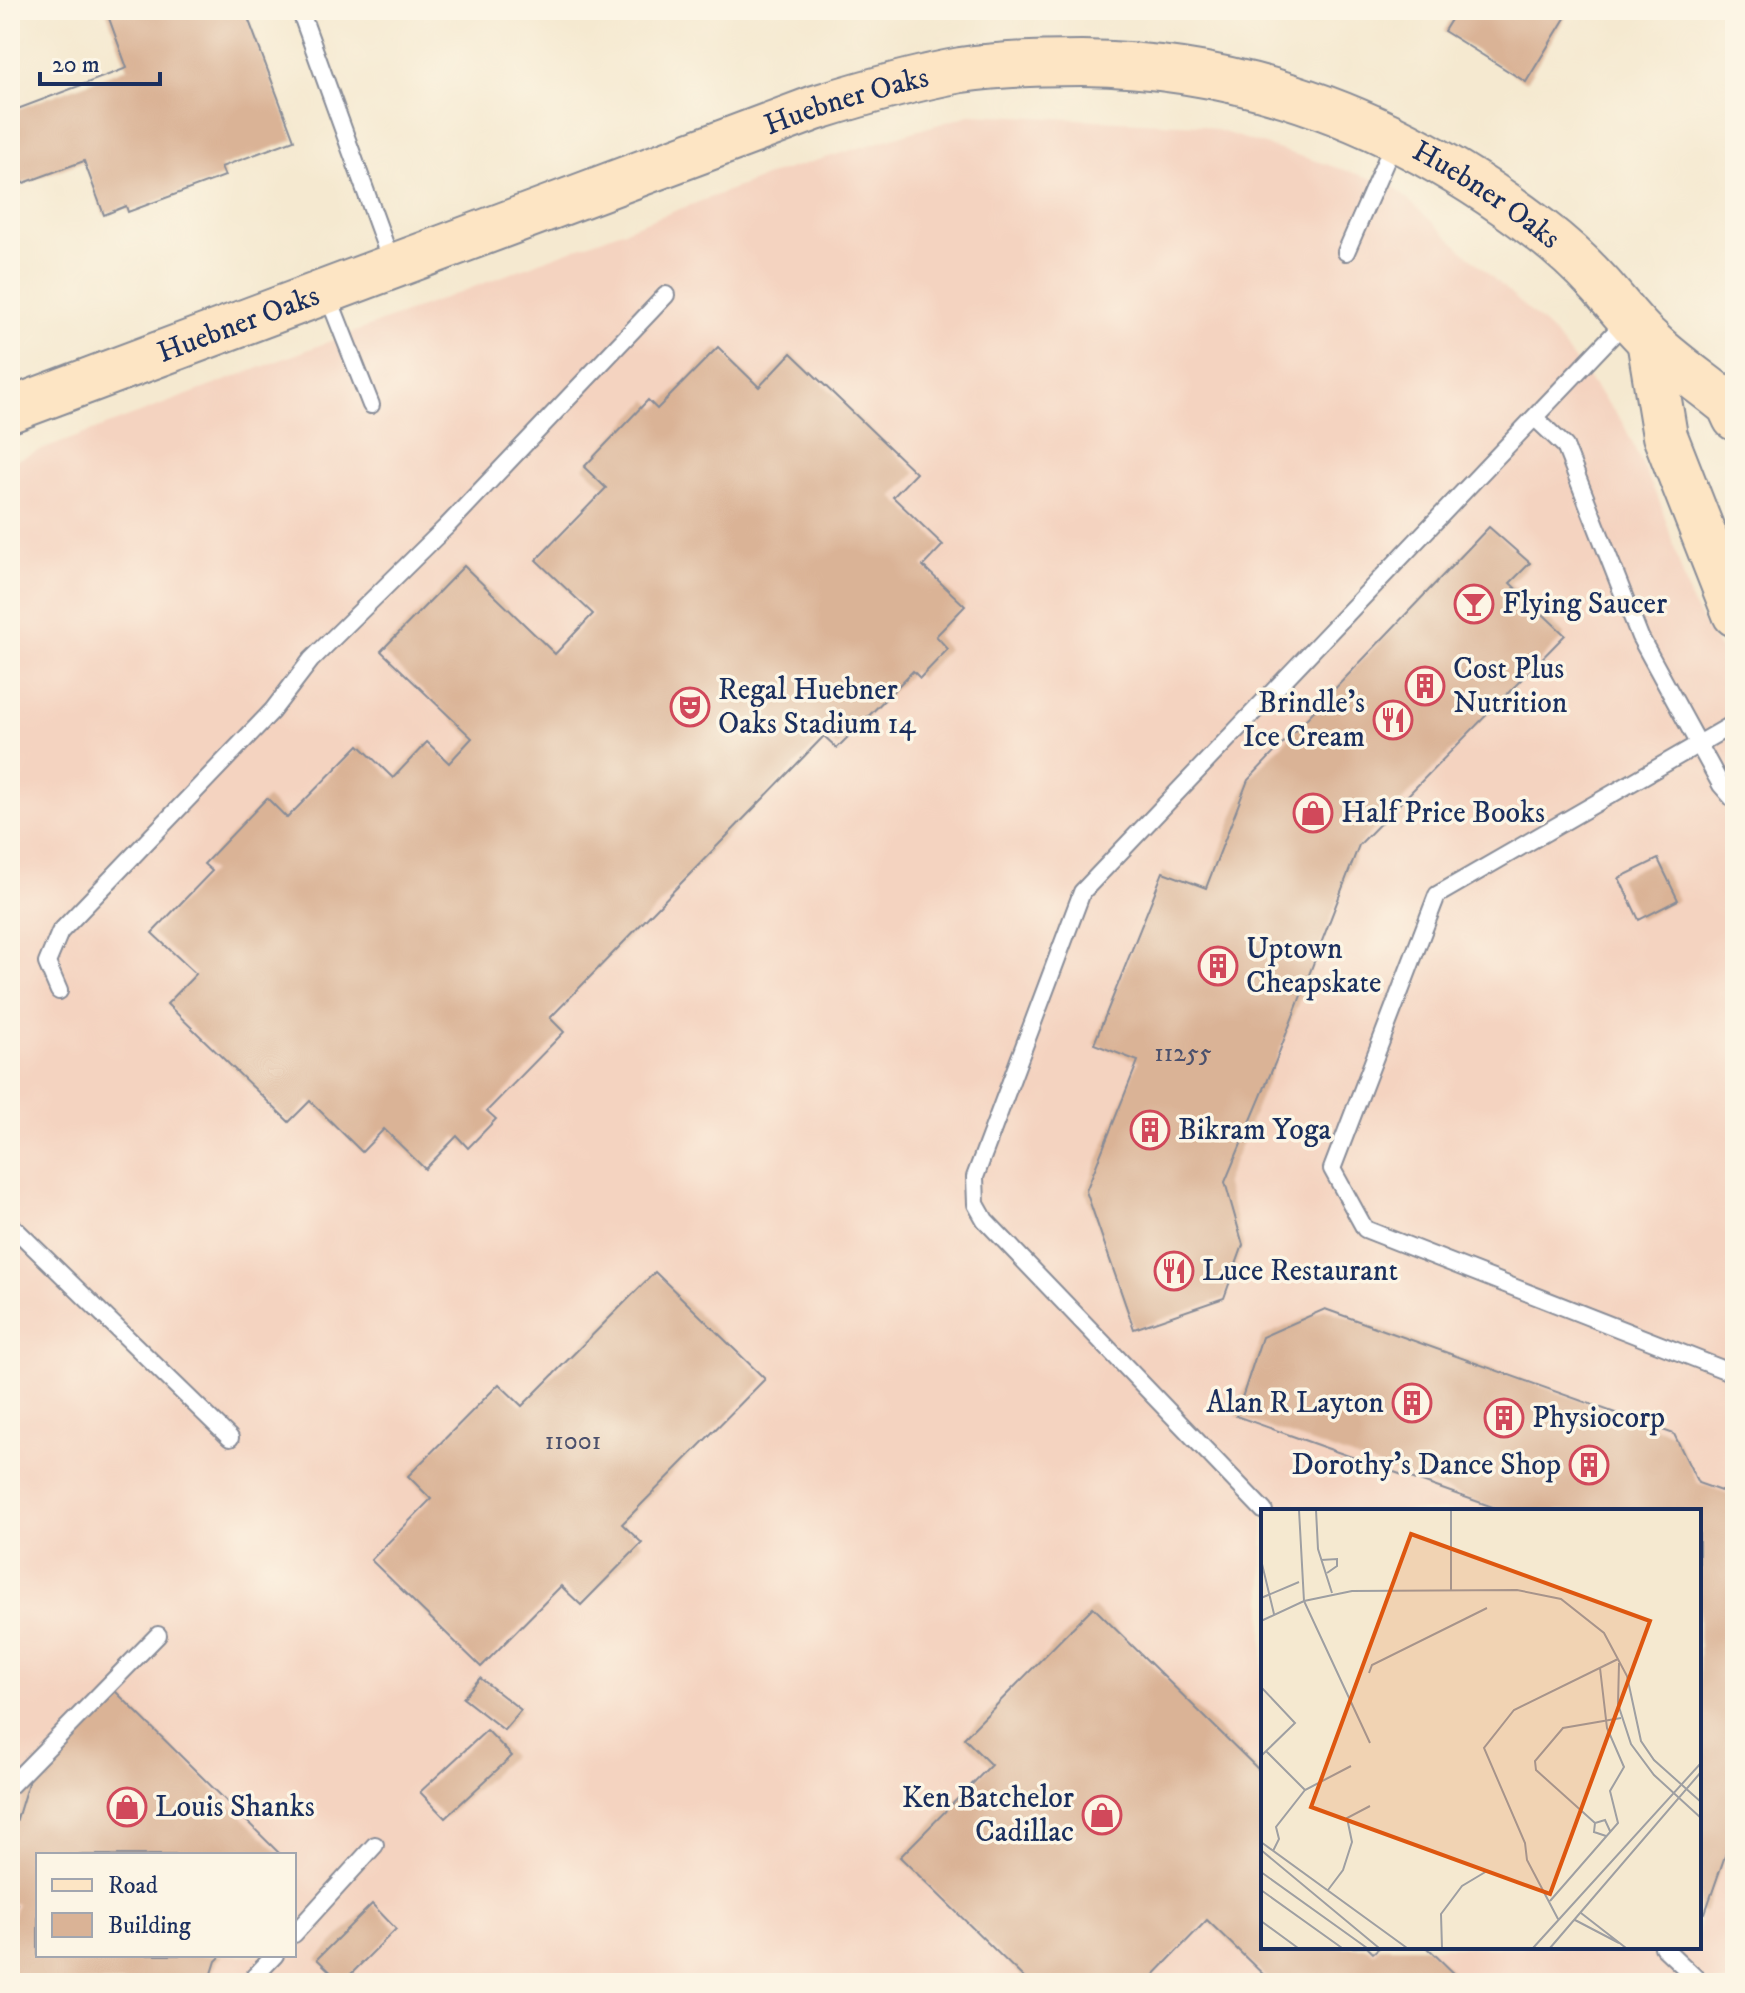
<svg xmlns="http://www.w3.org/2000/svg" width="1745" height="1993" viewBox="0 0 1745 1993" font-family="'IM FELL DW Pica',serif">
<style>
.built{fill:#f4d3c0;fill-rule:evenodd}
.building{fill:#dab396}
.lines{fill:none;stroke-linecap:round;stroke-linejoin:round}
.lane-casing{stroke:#888c97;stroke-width:20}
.secondary-casing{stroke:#888c97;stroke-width:48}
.lane{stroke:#fff;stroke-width:16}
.secondary{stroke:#fde5c4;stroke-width:44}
.labels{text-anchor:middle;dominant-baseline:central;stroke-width:7;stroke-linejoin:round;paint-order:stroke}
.number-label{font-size:26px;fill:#4b506c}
.street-label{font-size:30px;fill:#1b2f5e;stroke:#fcf5e5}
.poi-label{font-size:30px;fill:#1b2f5e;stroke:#fcf5e5;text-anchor:start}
.inset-road{fill:none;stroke:#9e9fa2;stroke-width:2}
.view{fill:#de5710;fill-opacity:0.15;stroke:#de5710;stroke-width:4}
.inset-edge{fill:none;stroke:#1b2f5e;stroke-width:4}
</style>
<rect width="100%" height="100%" fill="#fcf5e5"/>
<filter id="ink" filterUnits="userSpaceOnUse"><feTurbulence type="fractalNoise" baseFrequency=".0125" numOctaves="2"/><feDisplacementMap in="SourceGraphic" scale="16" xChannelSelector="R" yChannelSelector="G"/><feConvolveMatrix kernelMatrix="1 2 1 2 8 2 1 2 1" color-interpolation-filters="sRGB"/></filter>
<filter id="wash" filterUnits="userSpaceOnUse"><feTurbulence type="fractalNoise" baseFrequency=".006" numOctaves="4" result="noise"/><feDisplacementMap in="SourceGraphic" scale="32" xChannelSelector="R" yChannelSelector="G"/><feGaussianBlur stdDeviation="1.8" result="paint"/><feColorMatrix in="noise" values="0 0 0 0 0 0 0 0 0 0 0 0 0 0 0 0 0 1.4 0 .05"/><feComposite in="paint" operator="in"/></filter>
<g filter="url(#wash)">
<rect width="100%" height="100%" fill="#f5e9d0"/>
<path class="built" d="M973 114 1201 125 1392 185 1553 333 1623 423 1661 505 1692 604 1735 674V1983H10V462L778 172ZM1263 1511H1699V1947H1263ZM38 1855H294V1955H38Z"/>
<g id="blocks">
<g class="building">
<path d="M106 10H245L294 140 221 167 225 176 128 212 126 206 104 215 84 161 10 188V96L15 110 127 68Z"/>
<path d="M1457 10H1570L1526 82 1444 31Z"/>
<path d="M718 347 759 387 791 353 916 473 893 497 943 545 923 566 965 606 936 636 948 649 920 678 913 671 837 748 824 736 550 1018 564 1032 487 1111 496 1119 468 1148 457 1136 425 1169 384 1129 362 1152 310 1101 289 1122 167 1004 196 974 152 933 212 871 204 864 267 798 287 818 359 745 393 778 427 742 449 763 472 738 381 651 464 566 555 654 593 614 536 560 606 488 584 467 648 400 657 409Z"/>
<path d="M1489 527 1530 563 1510 583 1565 635 1359 845 1275 1063 1225 1182 1243 1245 1224 1298 1134 1329 1086 1191 1138 1061 1094 1044 1163 872 1206 888 1248 780Z"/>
<path d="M1658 859 1678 900 1639 920 1619 878Z"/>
<path d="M655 1272 765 1379 622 1524 642 1543 581 1605 561 1586 481 1667 371 1560 431 1499 408 1476 499 1384 522 1406Z"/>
<path d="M1325 1309 1674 1434 1698 1483 1735 1496V1827L1705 1913 1699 1911V1511H1504L1236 1416 1262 1337Z"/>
<path d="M1093 1607 1263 1774V1947H1367L1373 1953 1380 1947H1427L1464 1983H1272L1207 1920 1146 1983H1029L900 1857 991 1765 964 1738Z"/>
<path d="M480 1678 521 1710 504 1730 463 1698Z"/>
<path d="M113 1689 281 1855H38V1955H222L216 1961 209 1983H10V1926L17 1904 10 1902V1842L31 1773Z"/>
<path d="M487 1730 512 1756 445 1818 420 1792Z"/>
<path d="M372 1904 396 1929 342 1983 317 1959Z"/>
</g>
</g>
</g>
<g filter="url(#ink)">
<use href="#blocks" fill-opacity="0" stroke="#888c97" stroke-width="2"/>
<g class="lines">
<defs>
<g id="lane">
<path d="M300 10 392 264"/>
<path d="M1346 252 1395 140"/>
<path d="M326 291 371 405"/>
<path d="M1535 418 1565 446 1640 637 1721 785 1735 801"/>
<path d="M1735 723 1437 895 1332 1169 1365 1229 1735 1374"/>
<path d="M59 991 47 963 60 932 272 711 311 660 446 527 666 295"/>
<path d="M10 1224 230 1438"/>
<path d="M1264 1511 985 1220 976 1204 975 1177 1082 892 1627 320"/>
<path d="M10 1786 158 1635"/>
<path d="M294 1934 375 1845"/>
<path d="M1663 1947 1701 1983"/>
<path d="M257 1983 254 1977 275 1955"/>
</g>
<g id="secondary">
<path d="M1649 340 1665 436 1735 614"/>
<path id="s1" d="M10 410 815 108C863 93 911 79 961 70 1001 64 1042 63 1082 63 1252 65 1404 125 1539 229 1560 245 1583 266 1601 286 1617 304 1632 324 1649 340 1673 364 1703 383 1729 405L1735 418"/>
</g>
</defs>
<use href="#lane" class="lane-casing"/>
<use href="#secondary" class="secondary-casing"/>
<use href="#lane" class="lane"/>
<use href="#secondary" class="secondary"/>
</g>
</g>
<defs>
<symbol id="bar-ring" viewBox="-11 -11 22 22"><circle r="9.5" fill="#fcf5e5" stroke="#d1495b" stroke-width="1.5"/><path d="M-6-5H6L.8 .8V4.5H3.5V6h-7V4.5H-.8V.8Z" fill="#d1495b"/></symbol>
<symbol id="building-ring" viewBox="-11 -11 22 22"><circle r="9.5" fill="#fcf5e5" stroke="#d1495b" stroke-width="1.5"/><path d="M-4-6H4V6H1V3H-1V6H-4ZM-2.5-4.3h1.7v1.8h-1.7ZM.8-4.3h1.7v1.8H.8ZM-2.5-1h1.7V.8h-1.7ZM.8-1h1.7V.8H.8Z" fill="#d1495b"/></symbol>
<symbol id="theatre-ring" viewBox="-11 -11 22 22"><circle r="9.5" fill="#fcf5e5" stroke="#d1495b" stroke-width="1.5"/><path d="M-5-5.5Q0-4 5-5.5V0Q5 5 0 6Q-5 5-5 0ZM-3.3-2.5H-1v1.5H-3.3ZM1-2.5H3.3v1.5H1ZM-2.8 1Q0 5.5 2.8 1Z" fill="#d1495b"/></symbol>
<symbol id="restaurant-ring" viewBox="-11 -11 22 22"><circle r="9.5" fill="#fcf5e5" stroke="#d1495b" stroke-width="1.5"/><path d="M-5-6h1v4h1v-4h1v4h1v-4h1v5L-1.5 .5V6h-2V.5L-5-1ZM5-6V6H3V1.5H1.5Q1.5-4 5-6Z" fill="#d1495b"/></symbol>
<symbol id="shop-ring" viewBox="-11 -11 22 22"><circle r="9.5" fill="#fcf5e5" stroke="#d1495b" stroke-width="1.5"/><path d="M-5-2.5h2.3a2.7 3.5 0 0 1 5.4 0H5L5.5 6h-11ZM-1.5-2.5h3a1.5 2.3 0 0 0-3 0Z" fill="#d1495b"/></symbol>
</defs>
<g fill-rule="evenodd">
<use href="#bar-ring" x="1452" y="582" width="44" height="44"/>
<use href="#building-ring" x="1403" y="664" width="44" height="44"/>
<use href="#theatre-ring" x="668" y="685" width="44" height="44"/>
<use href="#restaurant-ring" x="1371" y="698" width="44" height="44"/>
<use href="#shop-ring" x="1291" y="791" width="44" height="44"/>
<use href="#building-ring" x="1196" y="944" width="44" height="44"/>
<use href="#building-ring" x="1128" y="1108" width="44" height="44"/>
<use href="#restaurant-ring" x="1152" y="1249" width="44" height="44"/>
<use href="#building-ring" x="1390" y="1381" width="44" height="44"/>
<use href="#building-ring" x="1482" y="1396" width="44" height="44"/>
<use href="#building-ring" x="1567" y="1443" width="44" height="44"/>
<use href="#shop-ring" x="105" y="1785" width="44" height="44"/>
<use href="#shop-ring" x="1080" y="1793" width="44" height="44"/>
</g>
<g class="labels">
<g class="number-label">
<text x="1183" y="1053">11255</text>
<text x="573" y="1441">11001</text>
</g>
<g class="street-label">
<text stroke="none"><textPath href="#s1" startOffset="892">Huebner Oaks</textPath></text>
<text stroke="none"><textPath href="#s1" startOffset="1564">Huebner Oaks</textPath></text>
<text stroke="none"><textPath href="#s1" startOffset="244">Huebner Oaks</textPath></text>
</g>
<g class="poi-label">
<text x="1502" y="604">Flying Saucer</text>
<text x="1453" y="669">Cost Plus<tspan x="1453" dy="34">Nutrition</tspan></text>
<text x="718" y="690">Regal Huebner<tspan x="718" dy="34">Oaks Stadium 14</tspan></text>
<text x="1365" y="703" text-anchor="end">Brindle's<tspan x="1365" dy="34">Ice Cream</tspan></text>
<text x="1341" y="813">Half Price Books</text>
<text x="1246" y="949">Uptown<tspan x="1246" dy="34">Cheapskate</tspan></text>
<text x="1178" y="1130">Bikram Yoga</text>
<text x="1202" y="1271">Luce Restaurant</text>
<text x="1384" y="1403" text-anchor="end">Alan R Layton</text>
<text x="1532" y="1418">Physiocorp</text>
<text x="1561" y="1465" text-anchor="end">Dorothy's Dance Shop</text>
<text x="1074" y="1798" text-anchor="end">Ken Batchelor<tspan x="1074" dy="34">Cadillac</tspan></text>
<text x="155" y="1807">Louis Shanks</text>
</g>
</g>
<g transform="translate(1261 1509)">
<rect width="440" height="440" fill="#f5e9d0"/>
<path class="inset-road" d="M1 1V55L13 105M38 1 43 92 109 234M55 1 57 40 71 84M60 51 76 50V57L66 64M190 81V1M0 89 38 73M0 112 43 92 91 82 256 81 300 90 343 124 366 167 380 232 393 251 440 293M358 154 357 195 370 235 393 266 440 309M108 164 111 156 226 99M0 178 34 214 0 247M5 242 44 281M334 314 275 261 274 252 302 219 360 209M345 327 333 323 334 314 344 311 349 322M0 333 146 439M0 341 118 439M12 342 18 330 15 318 44 281 90 257M0 363 106 439M0 381 81 439M67 381 82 361 91 333 86 309 109 297M289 392 357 314 349 282 363 258 346 219 339 159M320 404 365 439M297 410 266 351 264 334 223 239 253 201 357 150M314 411 358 434M0 412 37 439M181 439 180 405 201 377 226 362M272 439 440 254M289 439 440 263"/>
<path class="view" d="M150 25 389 112 289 385 50 298Z"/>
<rect width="440" height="440" class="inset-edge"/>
</g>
<rect width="1745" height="1993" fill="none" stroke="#fcf5e5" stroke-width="40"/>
<rect x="36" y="1853" width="260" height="104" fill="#fcf5e5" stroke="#a2a6af" stroke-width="2"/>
<rect x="52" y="1879" width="40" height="12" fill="#fde5c4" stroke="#a2a6af" stroke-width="2"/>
<text x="108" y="1893" font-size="24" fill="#1b2f5e">Road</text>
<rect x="52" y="1913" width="40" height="24" fill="#dab396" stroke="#a2a6af" stroke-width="2"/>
<text x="108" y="1933" font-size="24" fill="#1b2f5e">Building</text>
<path d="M40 72v12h120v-12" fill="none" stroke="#1b2f5e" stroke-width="4"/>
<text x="52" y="72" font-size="24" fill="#1b2f5e" stroke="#fcf5e5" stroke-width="6" paint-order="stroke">20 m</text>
</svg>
